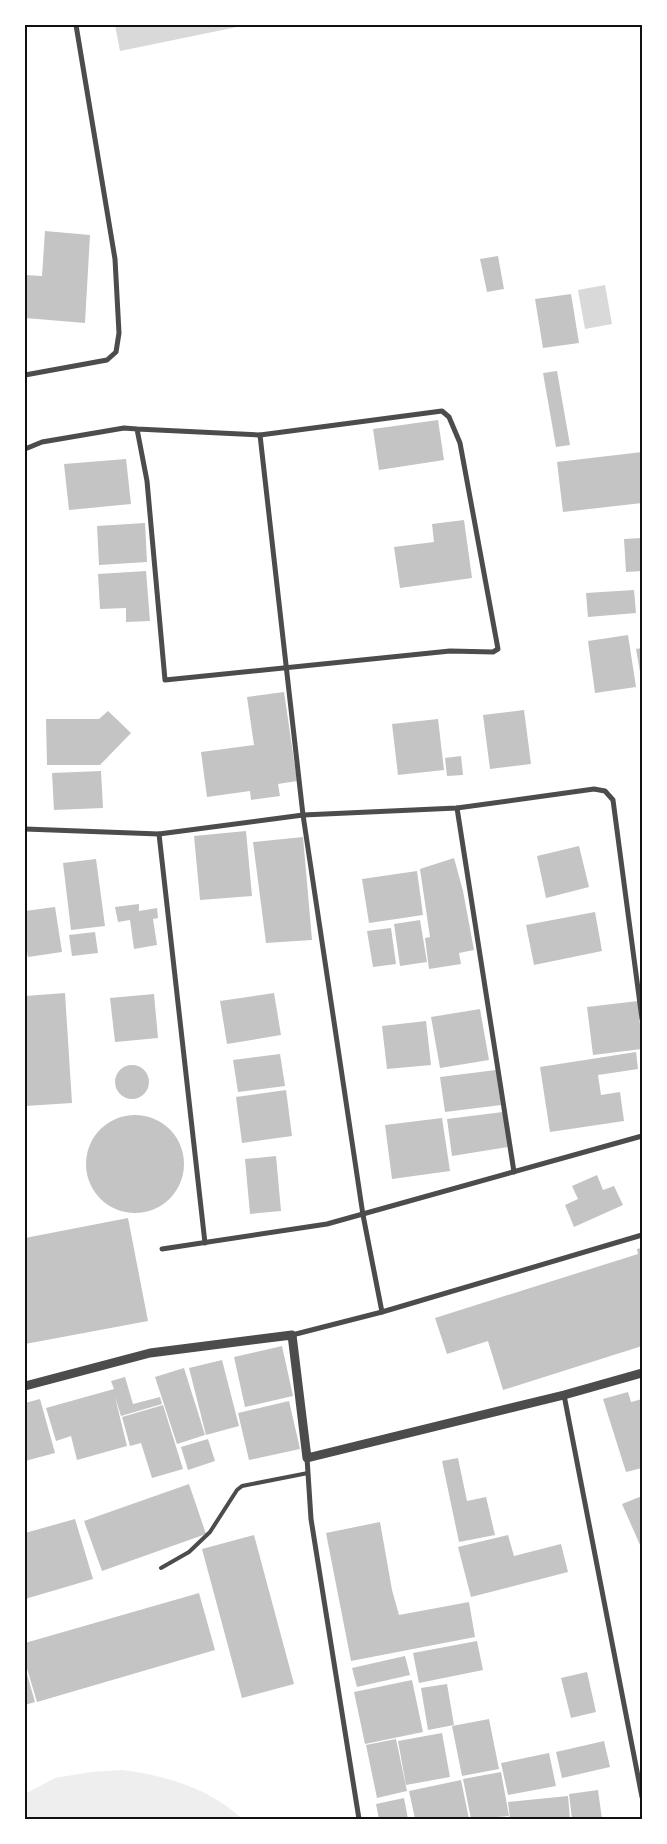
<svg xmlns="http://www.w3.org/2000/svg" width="667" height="1844" viewBox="0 0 667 1844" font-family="'Archivo Narrow',sans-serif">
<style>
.green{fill:#eee}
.water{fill:#d9d9d9}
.building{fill:#c4c4c4}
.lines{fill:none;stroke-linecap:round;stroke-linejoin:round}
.service{stroke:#4c4c4c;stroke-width:4}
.minor{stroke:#4c4c4c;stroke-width:5}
.tertiary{stroke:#4c4c4c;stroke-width:9}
.neatline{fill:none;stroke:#111;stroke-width:2}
</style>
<rect width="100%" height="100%" fill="#fff"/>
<path class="green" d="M123 1770C166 1776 210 1788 242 1819H25V1794L55 1778 91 1772Z"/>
<g class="water">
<path d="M115 25H241L242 26 120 51Z"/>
<path d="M605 285 612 324 585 329 578 290Z"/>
</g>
<g class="building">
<path d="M45 231 90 235 85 323 25 318V275L42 276Z"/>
<path d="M498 256 504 289 487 292 480 259Z"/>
<path d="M571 294 579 343 543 348 535 299Z"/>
<path d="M557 371 570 445 556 447 543 373Z"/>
<path d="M438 420 444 460 379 470 373 429Z"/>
<path d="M642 452V503L563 512 557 462Z"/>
<path d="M126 459 131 504 69 510 64 464Z"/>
<path d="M464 520 472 578 400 588 394 547 434 542 432 524Z"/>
<path d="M145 523 147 562 99 565 97 526Z"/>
<path d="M642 538V571L626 572 624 539Z"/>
<path d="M146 571 150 621 126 622V608L100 609 98 574Z"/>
<path d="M634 590 636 613 588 617 586 593Z"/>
<path d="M628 635 636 687 595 693 588 641Z"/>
<path d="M642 648V678H641L636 649Z"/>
<path d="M284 692 297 781 278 784 280 796 251 800 250 791 207 797 201 752 254 745 247 697Z"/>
<path d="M524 710 531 764 490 769 483 715Z"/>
<path d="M108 711 131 733 100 765H47L46 719H99Z"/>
<path d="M438 719 444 770 398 775 392 724Z"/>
<path d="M461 756 463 775 447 776 445 758Z"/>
<path d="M101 771 103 808 54 810 52 773Z"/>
<path d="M246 831 252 896 200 900 194 836Z"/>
<path d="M303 837 312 940 266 943 253 842Z"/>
<path d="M579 846 589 887 546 898 537 856Z"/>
<path d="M454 858 463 891 474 950 459 953 461 964 429 969 425 938 430 937 420 869Z"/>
<path d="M96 859 105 926 71 930 63 863Z"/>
<path d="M417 871 423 915 369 923 362 879Z"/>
<path d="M139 904V911L157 908 158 918 153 919 157 945 134 949 130 920 118 922 115 907Z"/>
<path d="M55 907 62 952 28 957 25 938V911Z"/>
<path d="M595 912 602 951 534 965 526 925Z"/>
<path d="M420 920 427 962 400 966 394 924Z"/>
<path d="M391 928 396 964 373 967 367 931Z"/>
<path d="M95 932 98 953 72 956 69 935Z"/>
<path d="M65 993 72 1103 25 1106V996Z"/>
<path d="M274 993 281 1035 227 1044 220 1001Z"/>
<path d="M154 994 158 1038 115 1042 110 998Z"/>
<path d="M638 1001 642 1049 593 1055 587 1007Z"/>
<path d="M480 1009 489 1060 440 1068 431 1017Z"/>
<path d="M426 1021 431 1065 387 1069 382 1026Z"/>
<path d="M636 1052 638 1069 598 1075 601 1095 620 1092 624 1121 550 1132 540 1067Z"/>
<path d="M280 1054 285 1086 238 1092 233 1060Z"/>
<circle cx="132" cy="1082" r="17"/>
<path d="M496 1070 501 1105 445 1112 440 1077Z"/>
<path d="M286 1090 292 1136 242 1143 236 1097Z"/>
<path d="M503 1112 508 1147 452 1156 447 1119Z"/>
<circle cx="135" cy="1164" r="49"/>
<path d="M442 1118 450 1171 392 1179 385 1125Z"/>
<path d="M276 1156 281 1211 250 1214 245 1159Z"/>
<path d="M597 1175 603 1190 614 1186 623 1205 574 1227 565 1205 578 1199 572 1186Z"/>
<path d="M128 1218 148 1321 25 1344V1238Z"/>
<path d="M642 1248V1346L503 1390 488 1341 447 1354 435 1318 638 1254 637 1249Z"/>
<path d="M282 1346 293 1396 245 1407 234 1357Z"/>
<path d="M222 1360 239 1426 206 1435 189 1368Z"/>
<path d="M184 1368 205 1435 177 1444 155 1377Z"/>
<path d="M125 1377 133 1404 160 1397 162 1404 121 1416 115 1397 127 1446 77 1460 71 1436 56 1441 46 1408 114 1389 111 1381Z"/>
<path d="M628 1392 631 1402 642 1399V1468L626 1472 603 1399Z"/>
<path d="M40 1399 55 1453 25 1461V1403Z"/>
<path d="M289 1401 300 1449 249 1460 238 1413Z"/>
<path d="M163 1405 183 1469 152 1478 141 1443 130 1446 122 1417Z"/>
<path d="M208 1439 215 1461 188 1470 181 1447Z"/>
<path d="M458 1458 467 1501 486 1497 495 1535 459 1542 442 1461Z"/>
<path d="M189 1484 206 1534 102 1571 84 1521Z"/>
<path d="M642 1496V1544L640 1545 622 1504Z"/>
<path d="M75 1519 93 1579 25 1599V1533Z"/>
<path d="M380 1522 392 1590 399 1615 469 1602 475 1637 351 1661 326 1533Z"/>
<path d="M254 1535 294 1684 242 1698 202 1549Z"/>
<path d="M508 1535 514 1556 561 1544 568 1572 471 1597 458 1547Z"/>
<path d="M199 1593 215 1650 37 1702 25 1662V1643Z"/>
<path d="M477 1641 483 1670 419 1683 413 1653Z"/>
<path d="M405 1656 410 1675 357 1687 352 1668Z"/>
<path d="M25 1667 35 1702 25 1705Z"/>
<path d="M587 1672 596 1712 571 1718 561 1678Z"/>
<path d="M412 1680 423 1732 365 1744 354 1692Z"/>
<path d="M447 1684 454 1725 428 1730 421 1688Z"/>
<path d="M489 1719 499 1769 462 1776 452 1726Z"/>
<path d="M442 1733 450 1777 406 1785 398 1741Z"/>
<path d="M396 1739 407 1791 377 1798 366 1745Z"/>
<path d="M604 1741 610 1767 562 1778 556 1752Z"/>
<path d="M549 1753 556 1786 508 1795 501 1763Z"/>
<path d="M501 1772 509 1816 471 1819 463 1779Z"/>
<path d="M461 1780 469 1819H415L409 1791Z"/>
<path d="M598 1790 602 1819H572L569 1794Z"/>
<path d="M568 1796 570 1819H510L508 1802Z"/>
<path d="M404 1798 408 1819H379L376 1804Z"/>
</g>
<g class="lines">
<path class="service" d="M161 1568 189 1552 210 1532 237 1490 242 1486 308 1473"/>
<g class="minor">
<path d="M25 375 107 360 116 352 119 333 115 259 76 25"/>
<path d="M260 435 303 815 363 1215 382 1312"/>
<path d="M25 449 42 442 124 428 137 429 147 481 165 680 450 651 493 652 498 649 460 443 449 417 442 411 260 435 137 429"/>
<path d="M457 808 514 1172"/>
<path d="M25 829 159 834 303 815 457 808 594 789 605 791 613 800 642 1019"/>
<path d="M159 834 205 1243"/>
<path d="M162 1249 327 1224 642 1136"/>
<path d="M292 1335 382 1312 642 1235"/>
<path d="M564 1395 642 1797"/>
<path d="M307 1458 311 1519 359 1819"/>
</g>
<path class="tertiary" d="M25 1386 150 1353 292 1335 307 1458 564 1395 642 1373"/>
</g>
<rect width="667" height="1844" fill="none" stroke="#ffffff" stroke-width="52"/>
<rect x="26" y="26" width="615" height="1792" class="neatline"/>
</svg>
